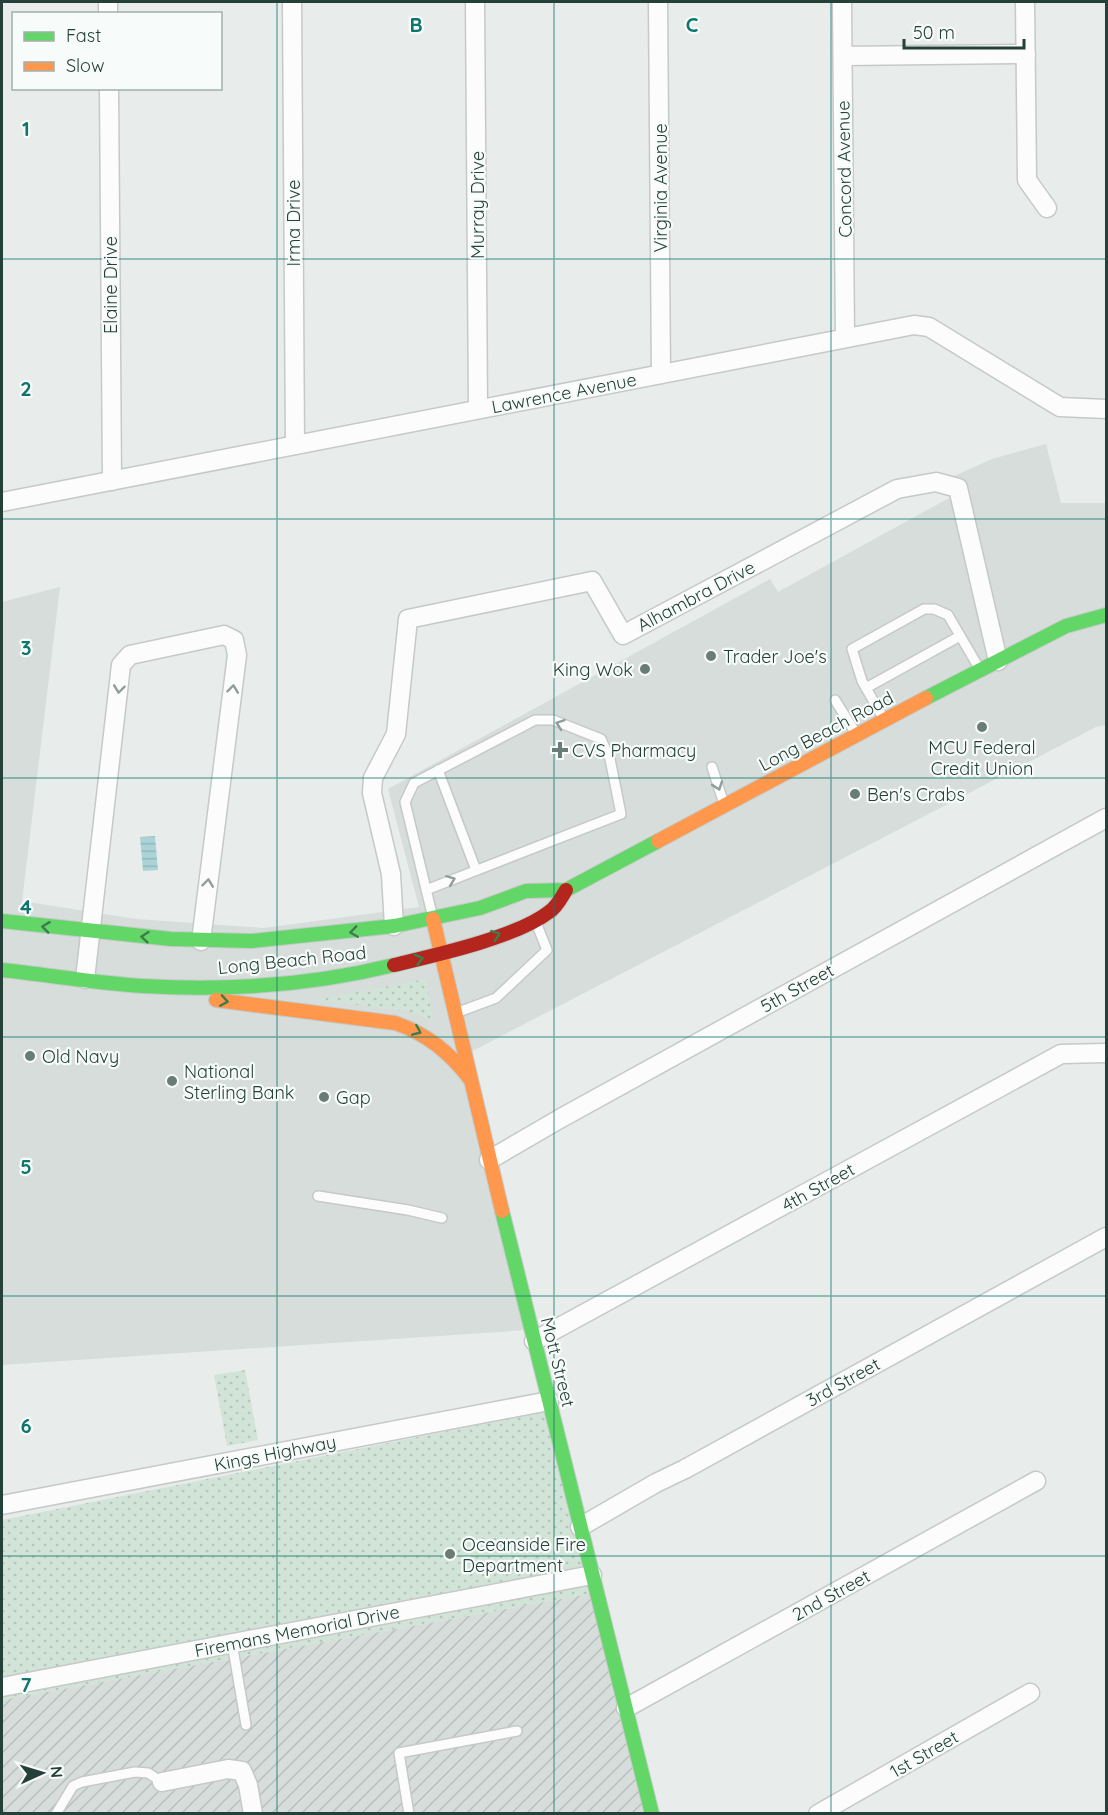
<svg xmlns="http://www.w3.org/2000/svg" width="1108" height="1815" viewBox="0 0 1108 1815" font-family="Quicksand,sans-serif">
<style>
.built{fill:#d6ddda}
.industrial{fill:url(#industrial-furrows)}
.green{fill:url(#green-dots)}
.water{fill:url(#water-rules)}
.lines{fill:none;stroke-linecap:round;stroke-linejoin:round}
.lane-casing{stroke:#c5c9c7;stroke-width:12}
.street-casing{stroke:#c5c9c7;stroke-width:21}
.fast-casing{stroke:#c4cac7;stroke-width:16}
.slow-casing{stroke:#c4cac7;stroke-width:16}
.jam-casing{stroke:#c4cac7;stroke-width:16}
.lane{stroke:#fcfcfc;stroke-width:9}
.street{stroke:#fcfcfc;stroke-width:18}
.fast{stroke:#63d668;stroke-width:14}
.slow{stroke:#ff974d;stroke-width:14}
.jam{stroke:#b3261e;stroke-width:14}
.oneway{stroke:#909e9a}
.oneway2{stroke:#3e7c4b}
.grid{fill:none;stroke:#0f766e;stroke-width:1.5;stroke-opacity:0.55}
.poi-dot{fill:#697c76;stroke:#f7fbf9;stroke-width:2}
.labels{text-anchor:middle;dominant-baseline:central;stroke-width:4.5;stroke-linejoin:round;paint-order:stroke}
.street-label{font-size:18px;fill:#254038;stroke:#f7fbf9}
.poi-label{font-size:18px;fill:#254038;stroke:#f7fbf9;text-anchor:start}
.grid-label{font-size:20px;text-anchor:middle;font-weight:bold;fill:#0f766e;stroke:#f7fbf9;stroke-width:4.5;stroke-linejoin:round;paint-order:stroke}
</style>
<defs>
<pattern id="industrial-furrows" width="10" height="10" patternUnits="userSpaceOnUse" patternTransform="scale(1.5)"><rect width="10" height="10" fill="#d6ddda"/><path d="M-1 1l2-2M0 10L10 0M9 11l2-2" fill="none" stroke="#b8bfbc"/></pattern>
<pattern id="green-dots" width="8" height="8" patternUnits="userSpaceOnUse" patternTransform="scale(1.5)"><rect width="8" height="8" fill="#d2e4d7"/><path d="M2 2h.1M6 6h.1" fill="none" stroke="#b4c5b9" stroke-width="1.8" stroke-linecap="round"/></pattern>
<pattern id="water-rules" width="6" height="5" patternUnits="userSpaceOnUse" patternTransform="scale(1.5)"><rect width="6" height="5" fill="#abd4d8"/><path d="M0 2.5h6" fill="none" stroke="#93b7ba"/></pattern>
</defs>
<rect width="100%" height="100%" fill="#e8ecea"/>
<path class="built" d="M1046 444 1061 503H1106V725L1096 727 461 1057 527 1330 2 1365V602L60 587 22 901 136 919 264 928 419 907 388 789 770 579 778 592 949 498 952 477 992 459Z"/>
<path class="industrial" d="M594 1593 649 1814H2V1700Z"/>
<g class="green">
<path d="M426 979 433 1020 406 1011 316 1000Z"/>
<path d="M245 1370 258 1440 227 1446 214 1375Z"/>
<path d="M548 1411 594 1593 2 1700V1520Z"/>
</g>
<path class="water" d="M155 836 158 870 143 871 140 837Z"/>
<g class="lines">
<defs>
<g id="lane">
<path d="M866 688 960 636"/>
<path d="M835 700 855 732"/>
<path d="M882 716 862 681 852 649 924 609H934L948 615 979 668"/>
<path d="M712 767 723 801"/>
<path d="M438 770 476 870"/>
<path d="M426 890 621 814 610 759 601 739 553 720H535L414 783 405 802 432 914"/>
<path d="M456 1013 496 998 547 950 537 925"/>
<path d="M318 1196 408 1210 442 1218"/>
<path d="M232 1643 246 1725"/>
<path d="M56 1814 73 1786 82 1782 135 1772 148 1773 162 1782"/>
<path d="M409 1814 399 1753 517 1731"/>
</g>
<g id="street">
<path d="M108 2V14"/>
<path d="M292 2 295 445"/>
<path d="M475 2 478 409"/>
<path d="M658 2 661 374"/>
<path d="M842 2 845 337"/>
<path d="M1025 2 1027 180 1047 208"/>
<path d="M843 56 1026 54"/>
<path d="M109 88 112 481"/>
<path d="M2 502 914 325 929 327 1060 407 1106 409"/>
<path d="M394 926 391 874 372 793 373 778 396 734 408 619 592 581 623 635 897 489 936 482 958 488 998 661"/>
<path d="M85 979 121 665 130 655 224 635 234 640 237 655 201 941"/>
<path d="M489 1160 563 1117 1106 818"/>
<path d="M534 1341 1061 1054 1106 1053"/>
<path d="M2 1505 549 1401"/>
<path d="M580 1527 656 1483 685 1469 1106 1237"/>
<path d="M2 1687 592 1575"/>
<path d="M626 1708 1036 1481"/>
<path d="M162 1782 228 1769 242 1771 248 1785 253 1814"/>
<path d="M818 1814 1030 1693"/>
</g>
<g id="fast">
<path d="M926 698 1066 626 1106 615"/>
<path d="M2 921 171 939 252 941 394 926 480 908 526 891 566 890 658 841"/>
<path d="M2 970C49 975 96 983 143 986 227 991 313 985 394 965"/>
<path d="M502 1211 652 1814"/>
</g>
<g id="slow">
<path d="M658 841 926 698"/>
<path d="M433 919 502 1211"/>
<path d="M216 1000 395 1023C427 1034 449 1052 470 1079"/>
</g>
<path id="jam" d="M394 965C436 955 517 937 549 912 557 907 561 898 566 890"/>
</defs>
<use href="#lane" class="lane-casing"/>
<use href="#street" class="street-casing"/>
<use href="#fast" class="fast-casing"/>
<use href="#slow" class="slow-casing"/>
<use href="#jam" class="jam-casing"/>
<use href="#lane" class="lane"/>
<use href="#street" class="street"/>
<use href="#fast" class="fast"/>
<use href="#slow" class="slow"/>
<use href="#jam" class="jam"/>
</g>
<defs><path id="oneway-chevron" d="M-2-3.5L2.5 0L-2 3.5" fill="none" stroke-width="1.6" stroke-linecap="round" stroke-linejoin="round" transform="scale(1.5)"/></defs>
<g class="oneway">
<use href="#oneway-chevron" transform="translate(119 689) rotate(97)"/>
<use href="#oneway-chevron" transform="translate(233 689) rotate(-83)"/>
<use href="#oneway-chevron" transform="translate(560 724) rotate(-161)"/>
<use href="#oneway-chevron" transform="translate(718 786) rotate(71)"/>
<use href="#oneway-chevron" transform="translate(451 880) rotate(-21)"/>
<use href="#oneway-chevron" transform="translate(208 883) rotate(-83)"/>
</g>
<g class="oneway2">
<use href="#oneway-chevron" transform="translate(46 927) rotate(-173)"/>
<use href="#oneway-chevron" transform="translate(354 932) rotate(172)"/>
<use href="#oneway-chevron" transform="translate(496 935) rotate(-20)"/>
<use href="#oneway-chevron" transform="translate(145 937) rotate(-175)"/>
<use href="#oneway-chevron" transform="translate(419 959) rotate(-15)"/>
<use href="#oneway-chevron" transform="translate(224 1001) rotate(9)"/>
<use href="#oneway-chevron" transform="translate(417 1031) rotate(23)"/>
</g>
<path class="grid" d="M277 2V1814M554 2V1814M831 2V1814M2 259H1106M2 519H1106M2 778H1106M2 1037H1106M2 1296H1106M2 1556H1106"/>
<g class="poi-dot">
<circle cx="711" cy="656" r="6"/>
<circle cx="645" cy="669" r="6"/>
<circle cx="982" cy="727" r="6"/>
<path d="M557 741h6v6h6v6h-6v6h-6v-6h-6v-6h6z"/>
<circle cx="855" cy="794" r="6"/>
<circle cx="30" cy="1056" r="6"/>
<circle cx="172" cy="1081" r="6"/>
<circle cx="324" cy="1097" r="6"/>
<circle cx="450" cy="1554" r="6"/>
</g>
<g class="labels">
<g class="street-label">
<text transform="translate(844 169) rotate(-91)">Concord Avenue</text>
<text transform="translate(660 188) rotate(-90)">Virginia Avenue</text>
<text transform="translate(477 205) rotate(-90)">Murray Drive</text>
<text transform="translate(293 223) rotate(-90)">Irma Drive</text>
<text transform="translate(110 285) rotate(-90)">Elaine Drive</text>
<text transform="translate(564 393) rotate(-11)">Lawrence Avenue</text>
<text transform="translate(696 596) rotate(-28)">Alhambra Drive</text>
<text transform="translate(826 731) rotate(-28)">Long Beach Road</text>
<text transform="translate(292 960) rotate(-6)">Long Beach Road</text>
<text transform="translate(797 988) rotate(-29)">5th Street</text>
<text transform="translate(818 1187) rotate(-29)">4th Street</text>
<text transform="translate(558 1362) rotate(76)">Mott Street</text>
<text transform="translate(843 1382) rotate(-29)">3rd Street</text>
<text transform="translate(275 1453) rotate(-11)">Kings Highway</text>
<text transform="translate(831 1595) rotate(-29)">2nd Street</text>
<text transform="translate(297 1631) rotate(-11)">Firemans Memorial Drive</text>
<text transform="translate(924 1754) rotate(-30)">1st Street</text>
</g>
<g class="poi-label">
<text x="723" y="656">Trader Joe's</text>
<text x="633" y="669" text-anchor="end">King Wok</text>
<text x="982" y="747" text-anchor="middle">MCU Federal<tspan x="982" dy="21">Credit Union</tspan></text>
<text x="572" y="750">CVS Pharmacy</text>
<text x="867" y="794">Ben's Crabs</text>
<text x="42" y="1056">Old Navy</text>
<text x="184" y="1071">National<tspan x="184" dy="21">Sterling Bank</tspan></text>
<text x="336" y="1097">Gap</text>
<text x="462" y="1544">Oceanside Fire<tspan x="462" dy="21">Department</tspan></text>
</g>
</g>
<g class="grid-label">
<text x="416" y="32">B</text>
<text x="692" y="32">C</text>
<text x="26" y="136">1</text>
<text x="26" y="396">2</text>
<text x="26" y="655">3</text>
<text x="26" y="914">4</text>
<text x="26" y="1174">5</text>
<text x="26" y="1433">6</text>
<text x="26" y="1692">7</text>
</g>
<rect width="1108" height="1815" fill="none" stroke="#254038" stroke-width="6"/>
<rect x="12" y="12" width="210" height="78" fill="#f7fbf9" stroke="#a3b0ac" stroke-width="1.5"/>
<rect x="24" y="32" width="30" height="9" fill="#63d668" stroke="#a3b0ac" stroke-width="1.5"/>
<text x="66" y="42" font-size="18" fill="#254038">Fast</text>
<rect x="24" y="62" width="30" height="9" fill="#ff974d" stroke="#a3b0ac" stroke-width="1.5"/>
<text x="66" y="72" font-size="18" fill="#254038">Slow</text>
<g transform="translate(42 1773) rotate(86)" stroke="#f7fbf9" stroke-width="4.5" paint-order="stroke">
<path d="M0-4.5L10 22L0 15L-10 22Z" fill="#254038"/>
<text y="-9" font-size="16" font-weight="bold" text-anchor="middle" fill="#254038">N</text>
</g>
<path d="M904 39v9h120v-9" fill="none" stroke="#254038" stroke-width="3"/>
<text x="913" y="39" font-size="18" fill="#254038" stroke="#f7fbf9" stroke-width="4.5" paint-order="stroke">50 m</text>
</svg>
